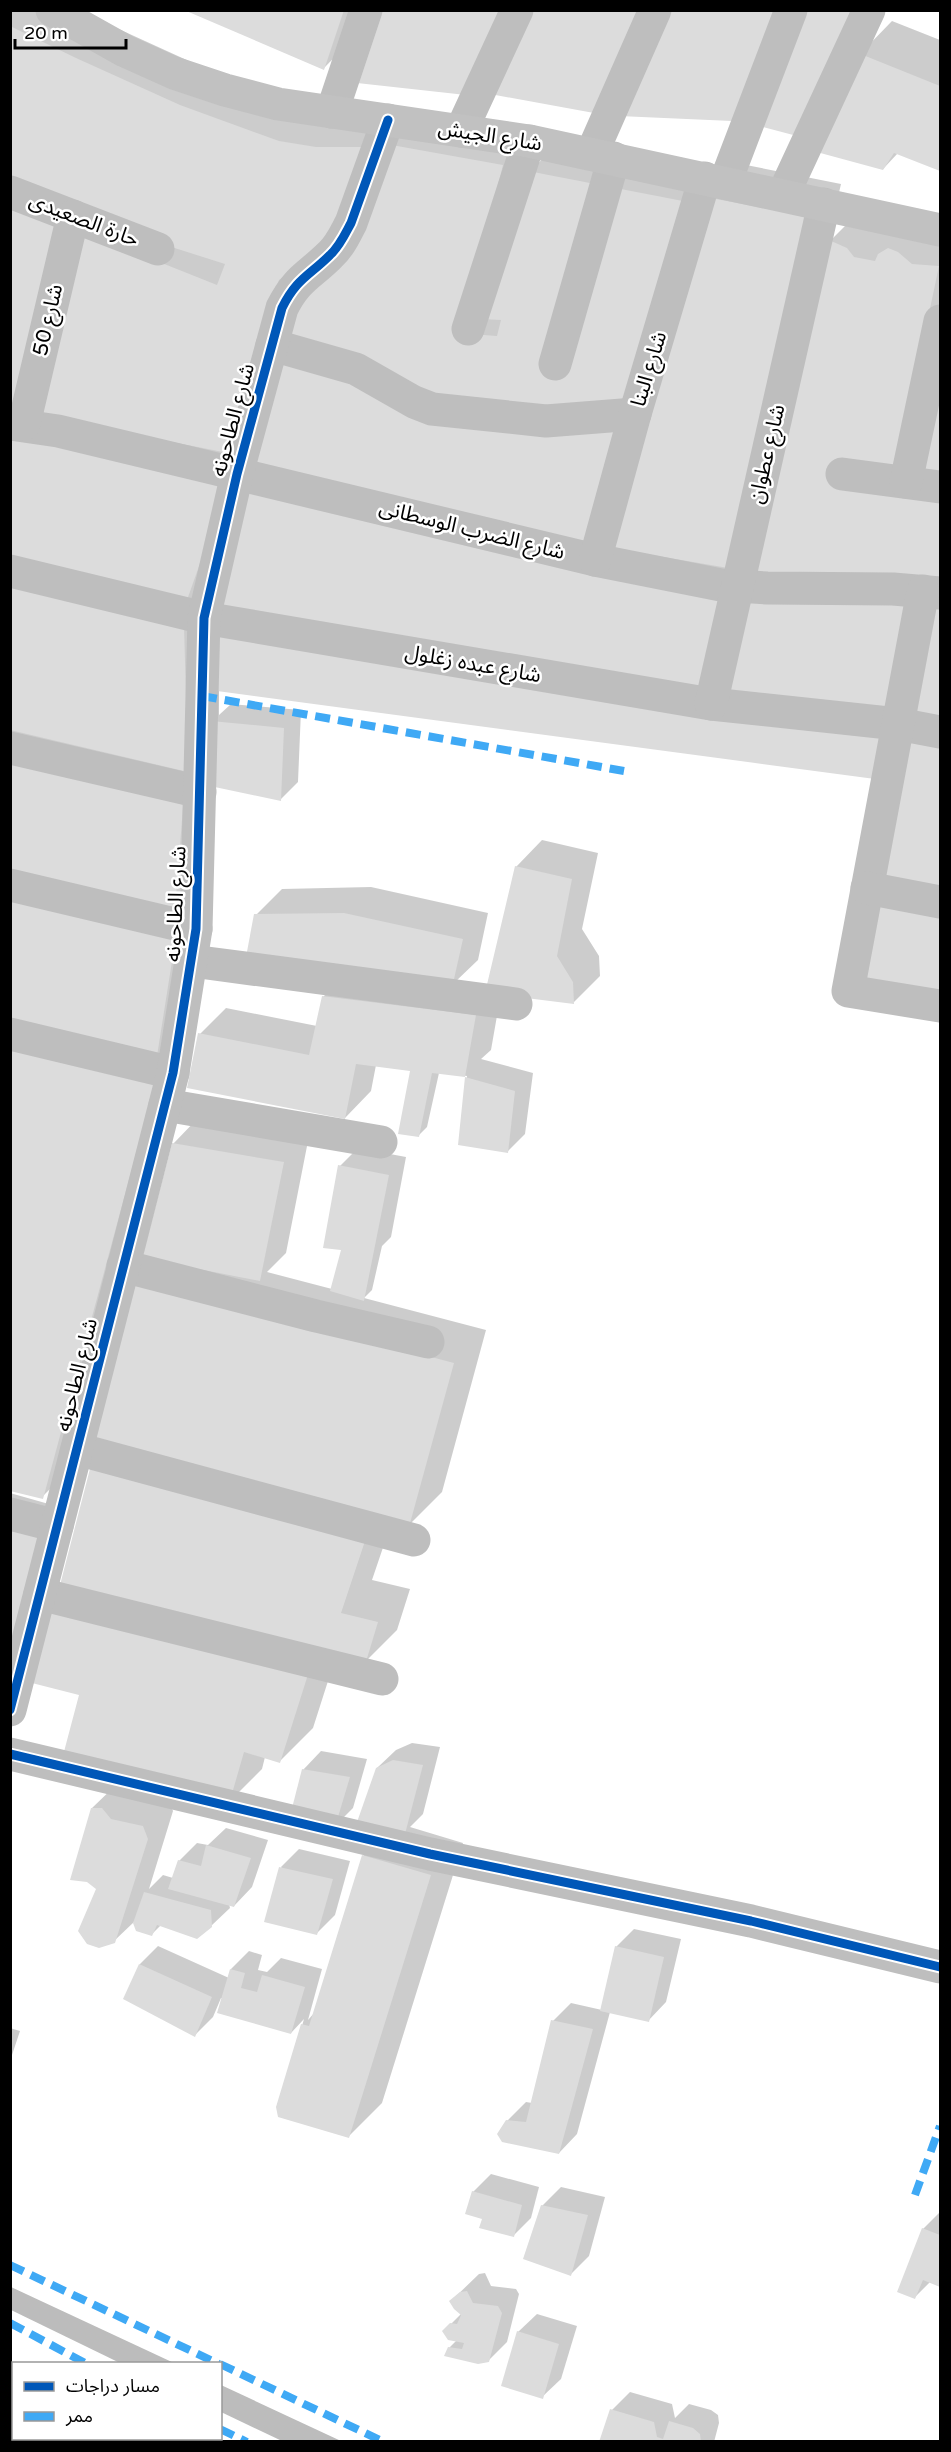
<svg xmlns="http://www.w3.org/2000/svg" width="951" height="2452" viewBox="0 0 951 2452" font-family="'Varela Round','Noto Sans Arabic',sans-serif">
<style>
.water{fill:#bcbcbc}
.shadow{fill:#0003}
.building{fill:#dcdcdc}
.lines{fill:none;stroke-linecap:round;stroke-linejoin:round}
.minor{stroke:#bebebe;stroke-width:33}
.secondary{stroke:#c1c1c1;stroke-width:33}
.quiet{stroke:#3fa9f5;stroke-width:8;stroke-dasharray:15 8;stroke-linecap:butt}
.cycleway-casing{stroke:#fff;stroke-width:13}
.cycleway{stroke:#0057b8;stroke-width:9}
.labels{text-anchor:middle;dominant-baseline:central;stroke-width:5;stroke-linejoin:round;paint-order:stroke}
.street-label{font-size:21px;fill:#000;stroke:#fff}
</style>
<rect width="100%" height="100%" fill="#fff"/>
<g class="water">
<path d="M11 2287 174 2363H120L11 2310Z"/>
<path d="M221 2385 341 2441H282L221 2412Z"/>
</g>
<g class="shadow">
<path d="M10 10H77L213 72 312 109 421 112 535 132 529 172 556 146 617 157 613 188 646 155 720 169 741 164 841 184 827 244 863 208 940 228V996L906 747 219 689V715L231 704 301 710 298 782 280 800 214 785 208 904 75 1464 42 1497 10 1489Z"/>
<path d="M188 10H365L356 35 324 68Z"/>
<path d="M892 21 940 40V170L898 153 883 169 860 54Z"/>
<path d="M542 840 598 853 582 929 599 956 600 976 574 1002 501 993 491 1050 481 1059 533 1073 525 1134 507 1152 459 1144 467 1076 439 1073 427 1127 418 1136 412 1070 376 1065 371 1091 345 1118 200 1034 226 1008 317 1026 323 997 349 971 256 915 282 889 371 887 488 913 478 960 454 983 487 987 516 867Z"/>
<path d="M199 1117 309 1136 286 1253 267 1272 332 1289 343 1250 340 1166 358 1148 406 1157 391 1237 382 1246 372 1290 364 1298 486 1330 442 1492 409 1525 392 1521 372 1580 410 1589 397 1630 364 1663 336 1656 313 1728 280 1761 265 1757 262 1769 229 1802 81 1694 63 1589 173 1144Z"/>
<path d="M10 1493 70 1510 10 1633Z"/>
<path d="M412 1743 440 1747 423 1814 410 1827 463 1843 382 2103 349 2136 278 2107 304 2019 291 2033 221 1998 213 2017 195 2035 125 1998 140 1964 158 1946 229 1978 231 1969 249 1951 262 1955 258 1970 267 1972 281 1958 322 1969 308 2020 315 2012 363 1856 389 1829 377 1768 396 1750Z"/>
<path d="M321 1751 367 1759 353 1808 335 1826 303 1770Z"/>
<path d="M119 1782 169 1800 173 1811 149 1889 163 1875 173 1878 179 1861 197 1843 208 1845 226 1828 268 1840 252 1887 234 1906 229 1904 230 1908 211 1926 161 1925 152 1934 134 1922 114 1941 98 1889 92 1808Z"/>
<path d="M299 1849 350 1861 335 1915 317 1933 281 1867Z"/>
<path d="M634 1929 681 1939 666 2002 648 2021 610 2012 577 2134 559 2153 507 2121 526 2102 532 2103 553 2021 571 2003 602 2010 616 1947Z"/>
<path d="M10 2028 20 2031 10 2061Z"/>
<path d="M491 2174 539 2187 531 2218 513 2236 483 2218 473 2192Z"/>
<path d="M561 2187 605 2197 589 2256 571 2274 542 2206Z"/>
<path d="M940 2212V2285L931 2281 915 2297 923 2229Z"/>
<path d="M485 2273 491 2286 516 2289 519 2294 507 2342 489 2360 449 2348 457 2340 444 2331 462 2313 451 2301 479 2274Z"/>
<path d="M537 2314 577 2326 561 2379 542 2397 518 2332Z"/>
<path d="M630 2392 672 2404 675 2418 689 2404 711 2410 718 2415 719 2423 714 2442H600L612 2410Z"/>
</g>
<g class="building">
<path d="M184 10H344L324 70Z"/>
<path d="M374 10H504L466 95 348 82Z"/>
<path d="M528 10H642L594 113 490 94Z"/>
<path d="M668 10H777L732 121 619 116Z"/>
<path d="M799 10H859L797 136 752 124Z"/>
<path d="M10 26 76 58 180 105 279 141 316 147H367L339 237 279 280 265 315 228 453 35 415 79 230 217 285 225 264 162 244 10 184Z"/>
<path d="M858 53 940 86V171L894 153 883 170 813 151Z"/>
<path d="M386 144 503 165 463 322 458 333 497 336 501 320 481 319 528 171 688 202 627 413 424 405 283 343 305 294Z"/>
<path d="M706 197 809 217 728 568 611 548Z"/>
<path d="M10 199 62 221 10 416Z"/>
<path d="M829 240 847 248 854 257 875 261 878 254 888 248 898 252 912 264 939 266 896 470 940 497V580L752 575Z"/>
<path d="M277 353 566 431 626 425 590 545 249 467Z"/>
<path d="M940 364V475L918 471Z"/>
<path d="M10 431 229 482 187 600 10 563Z"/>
<path d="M245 488 723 595 703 690 206 611Z"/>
<path d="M10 585 184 625 188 772 10 730Z"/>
<path d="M927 597 940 599V723L906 716Z"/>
<path d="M744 600 909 601 889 715 722 696Z"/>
<path d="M219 632 887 733 875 779 217 691Z"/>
<path d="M211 721 284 728 281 801 210 786Z"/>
<path d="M906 736 940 743V893L879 882Z"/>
<path d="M10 755 184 794 175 910 10 871Z"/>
<path d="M515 866 572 879 557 956 573 982 574 1004 485 993Z"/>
<path d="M10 896 176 936 157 1056 10 1022Z"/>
<path d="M876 897 940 910V998L864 985Z"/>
<path d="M344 913 463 939 452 988 246 957 254 914Z"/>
<path d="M322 996 476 1015 465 1077 515 1091 508 1153 458 1145 465 1077 432 1073 419 1137 398 1134 410 1071 356 1064 345 1119 187 1088 198 1033 309 1055Z"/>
<path d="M10 1046 156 1079 43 1499 10 1491Z"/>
<path d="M172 1143 284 1162 260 1281 142 1258Z"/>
<path d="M338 1165 389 1175 364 1301 330 1291 341 1250 323 1248Z"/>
<path d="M131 1278 454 1363 409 1527 89 1444Z"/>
<path d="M92 1461 368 1532 341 1613 378 1622 365 1665 59 1589Z"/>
<path d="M10 1526 45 1536 16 1636 10 1634Z"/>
<path d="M49 1601 311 1665 280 1763 244 1752 229 1804 61 1763 79 1695 28 1682Z"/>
<path d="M393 1760 423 1765 405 1834 356 1825 376 1768Z"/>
<path d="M302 1769 350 1777 335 1827 289 1820Z"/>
<path d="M91 1808H102L111 1819 143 1826 148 1839 115 1943 99 1948 87 1944 78 1931 96 1889 87 1882 70 1880Z"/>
<path d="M206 1845 251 1858 234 1907 168 1889 178 1860 201 1866Z"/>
<path d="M362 1855 431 1875 349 2138 278 2117 276 2107 301 2024 309 2026Z"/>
<path d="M279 1867 333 1879 317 1935 264 1922Z"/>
<path d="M144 1892 211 1910 212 1927 197 1939 157 1925 152 1936 136 1931 133 1923Z"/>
<path d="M615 1946 664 1957 649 2022 600 2011Z"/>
<path d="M139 1964 212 1997 195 2037 123 1999Z"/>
<path d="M230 1969 245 1973 241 1988 257 1992 262 1975 305 1987 291 2034 217 2013Z"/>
<path d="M551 2020 593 2029 559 2154 502 2142 497 2134 506 2120 526 2122Z"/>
<path d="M472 2191 522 2205 514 2237 479 2228 482 2219 465 2214Z"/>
<path d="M541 2205 588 2215 571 2276 523 2259Z"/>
<path d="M922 2228 940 2235V2287L923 2280 915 2299 897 2292Z"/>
<path d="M467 2291 473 2303 498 2306 502 2313 489 2362 478 2364 444 2356 448 2347 462 2349 464 2343 448 2340 442 2331 450 2323 457 2324 461 2315 454 2309 449 2301 460 2292Z"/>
<path d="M517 2331 559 2344 543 2399 501 2386Z"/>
<path d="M610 2409 654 2422 657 2437 663 2439 669 2421 693 2428 700 2434 701 2442H599Z"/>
</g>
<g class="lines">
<g class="minor">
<path d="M332 112 366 10"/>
<path d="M461 131 517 10"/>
<path d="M592 153 655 10"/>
<path d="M725 183 791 10"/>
<path d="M10 192 158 249"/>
<path d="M783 195 869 10"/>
<path d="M468 329 529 141"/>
<path d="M272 345 356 369 414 402 432 409 546 421 635 414"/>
<path d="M555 364 614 158"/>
<path d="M10 424 58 431 595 560 721 585 767 588 893 589 940 593"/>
<path d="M24 424 73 216"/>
<path d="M842 474 940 487"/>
<path d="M906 482 940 321"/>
<path d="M595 560 635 414 705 178"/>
<path d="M10 571 204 618 711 704 898 724 940 732"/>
<path d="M923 591 848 991 940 1006"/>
<path d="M711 704 824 204"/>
<path d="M10 748 200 792"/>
<path d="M10 885 196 929"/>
<path d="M867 888 940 902"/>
<path d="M192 961 516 1004"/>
<path d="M10 1034 173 1073"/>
<path d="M165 1105 381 1142"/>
<path d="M123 1266 316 1316 428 1342"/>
<path d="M77 1449 414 1540"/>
<path d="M10 1514 57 1526"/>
<path d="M40 1594 382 1679"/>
<path d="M10 1710 173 1073 196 929 204 618 237 474 282 308C297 278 309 276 330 255 340 246 345 234 351 223L388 120"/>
<path d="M10 1754 430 1854 751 1921 940 1967"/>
</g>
<path class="secondary" d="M52 10 125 51 174 73 225 90 278 104 529 141 940 230"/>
<g class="quiet">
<path d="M202 696 624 771"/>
<path d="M915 2195 940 2126"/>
<path d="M10 2265 219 2364"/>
<path d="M10 2323 87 2364"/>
<path d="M220 2364 384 2442"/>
<path d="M220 2429 247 2442"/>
</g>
<defs>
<g id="cycleway">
<path d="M10 1710 173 1073 196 929 204 618 237 474 282 308C297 278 309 276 330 255 340 246 345 234 351 223L388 120"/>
<path d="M10 1754 430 1854 751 1921 940 1967"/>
</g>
</defs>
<use href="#cycleway" class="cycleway-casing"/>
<use href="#cycleway" class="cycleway"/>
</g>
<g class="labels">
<g class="street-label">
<text transform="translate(490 136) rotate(9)">شارع الجيش</text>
<text transform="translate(84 220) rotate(21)">حارة الصعيدى</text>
<text transform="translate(48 320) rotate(-77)">شارع 50</text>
<text transform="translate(649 369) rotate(-73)">شارع البنا</text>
<text transform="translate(233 420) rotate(-75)">شارع الطاحونه</text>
<text transform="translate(767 454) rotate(-77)">شارع عطوان</text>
<text transform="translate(472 530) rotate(14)">شارع الضرب الوسطانى</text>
<text transform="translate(473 664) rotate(10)">شارع عبده زغلول</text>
<text transform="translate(176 904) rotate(-87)">شارع الطاحونه</text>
<text transform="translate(77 1375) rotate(-76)">شارع الطاحونه</text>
</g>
</g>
<rect width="951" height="2452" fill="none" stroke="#000000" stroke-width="24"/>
<rect x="12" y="2362" width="210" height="78" fill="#ffffff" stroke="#999999" stroke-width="1.5"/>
<rect x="24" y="2382" width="30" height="9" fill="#0057b8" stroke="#999999" stroke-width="1.5"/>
<text x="66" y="2392" font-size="18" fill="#000000">مسار دراجات</text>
<rect x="24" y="2412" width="30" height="9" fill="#3fa9f5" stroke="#999999" stroke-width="1.5"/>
<text x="66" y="2422" font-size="18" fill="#000000">ممر</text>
<path d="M15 39v9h111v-9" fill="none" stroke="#000000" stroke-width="3"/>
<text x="24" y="39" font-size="18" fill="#000000" stroke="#ffffff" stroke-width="4.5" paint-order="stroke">20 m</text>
</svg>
